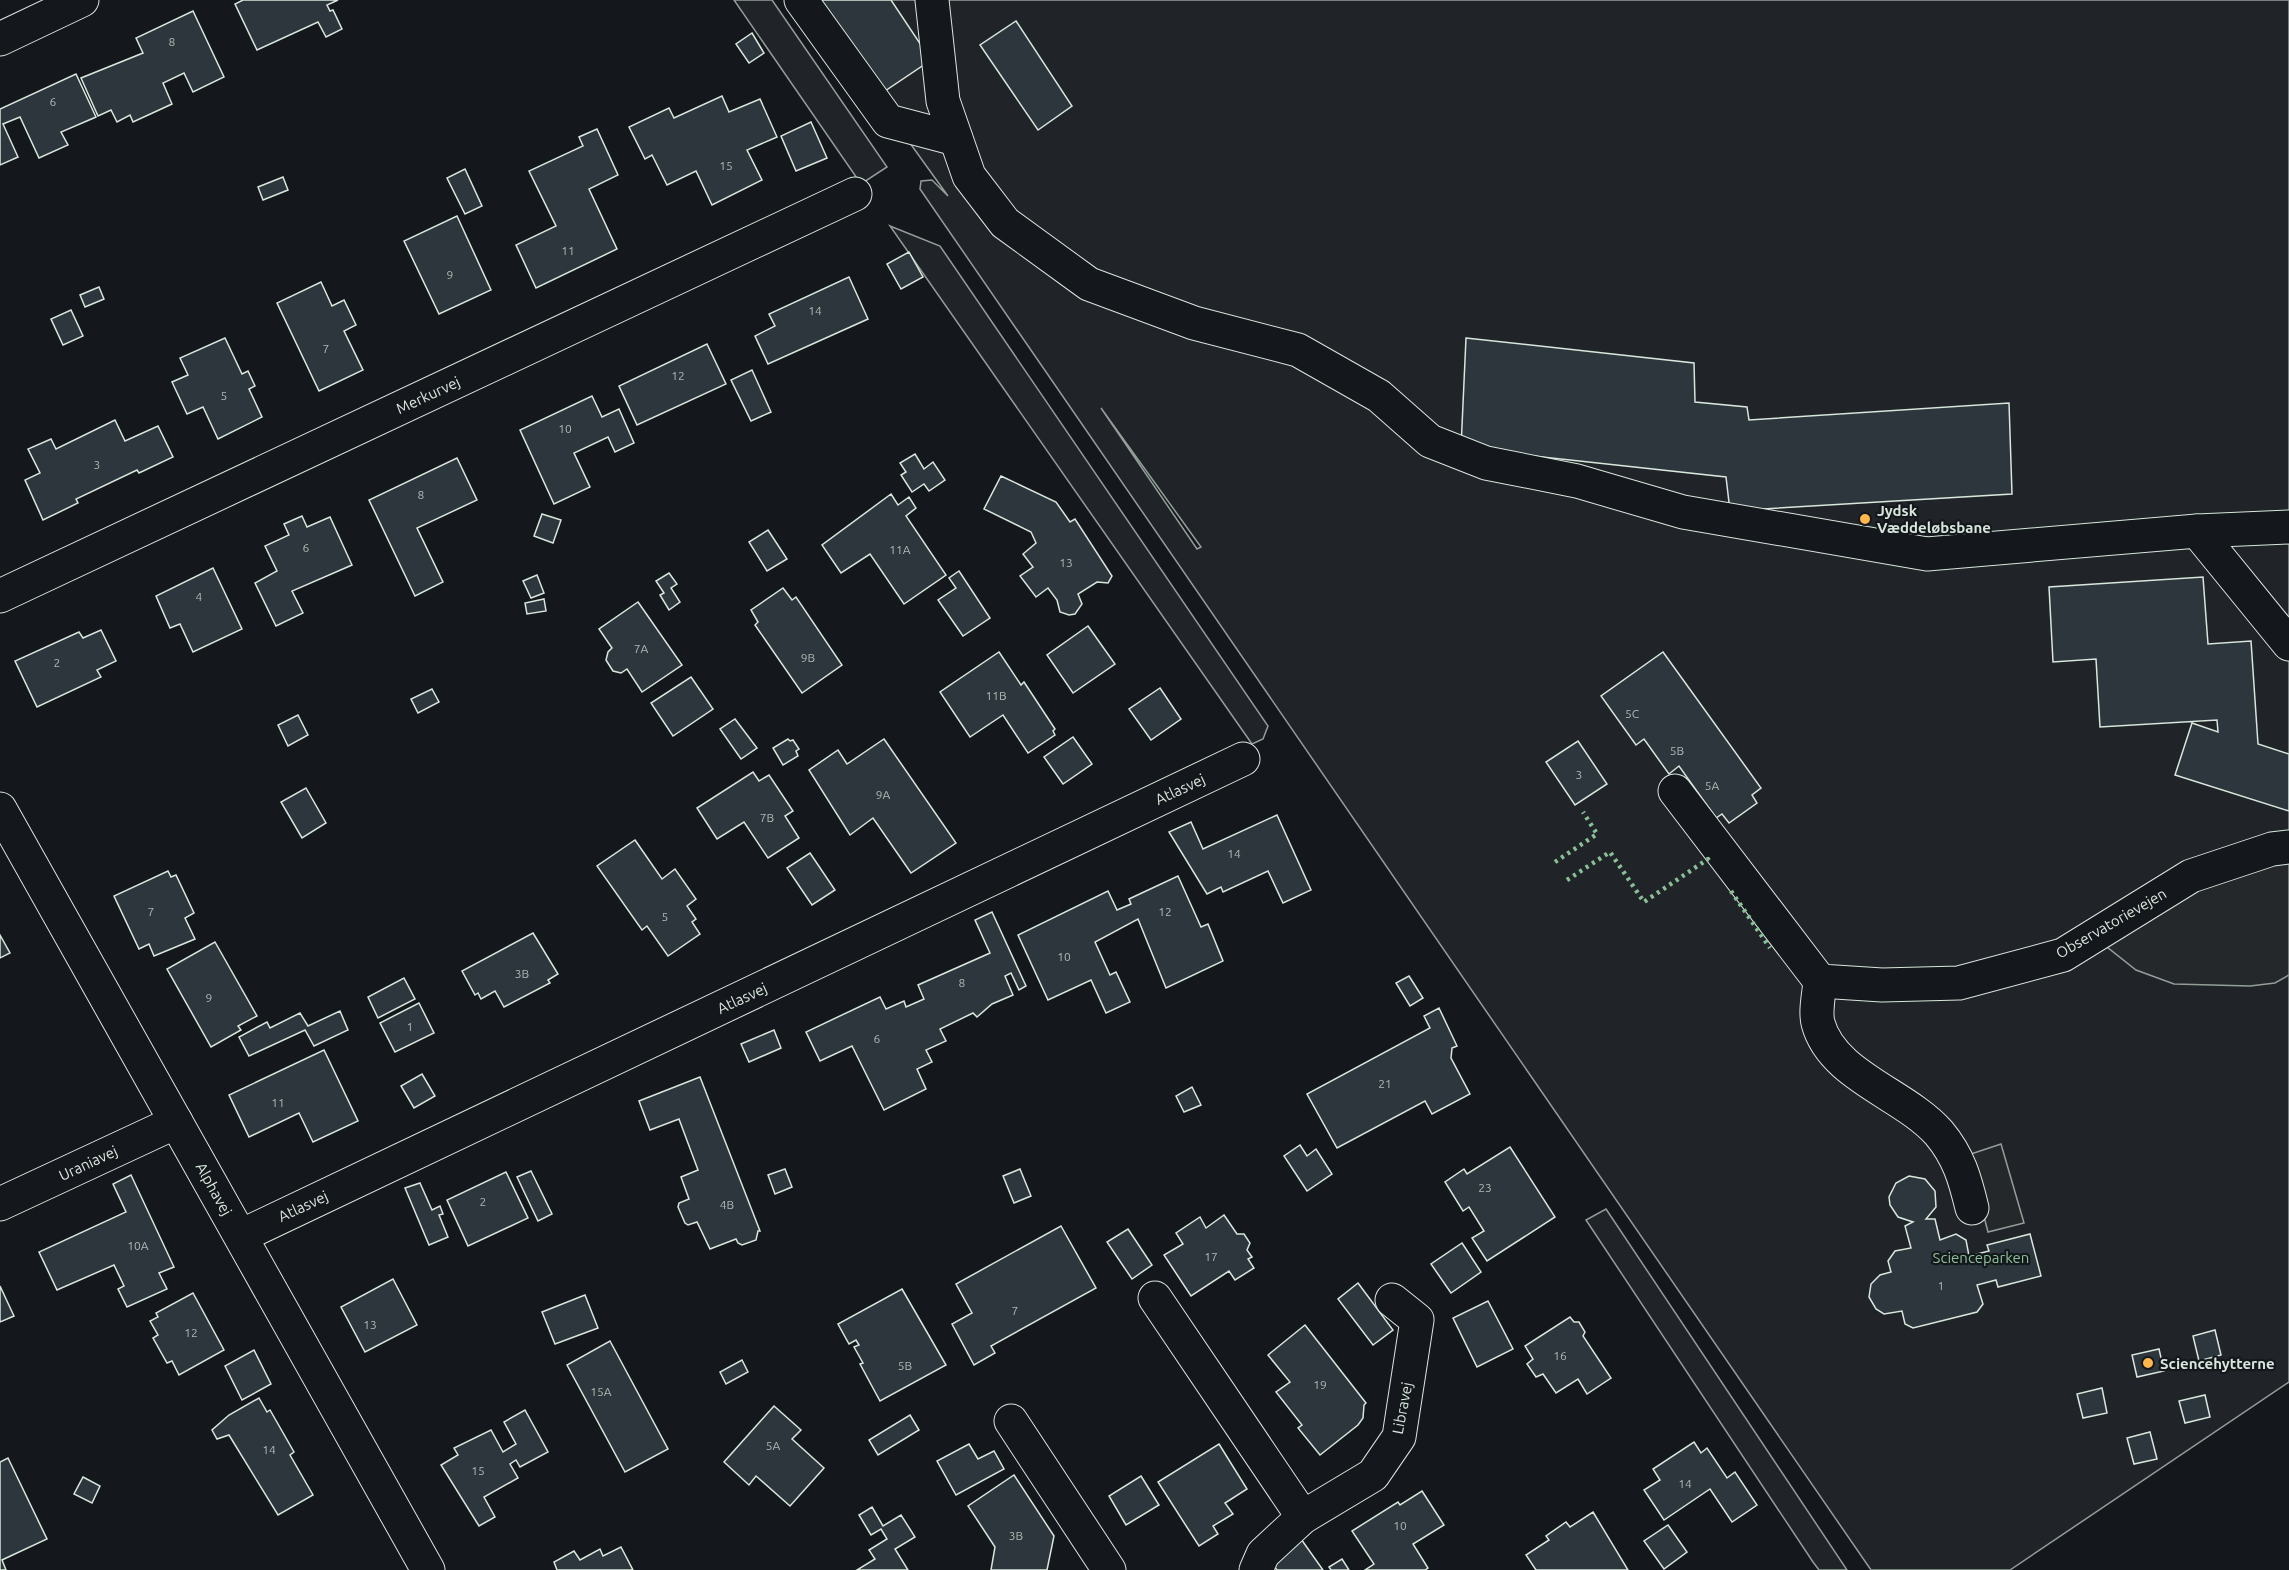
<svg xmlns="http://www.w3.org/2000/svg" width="2289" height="1570" viewBox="0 0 2289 1570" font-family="Ubuntu,sans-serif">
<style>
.green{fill:#202428;stroke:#939e99;stroke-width:1.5;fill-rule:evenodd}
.parking{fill:#24282b;stroke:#939e99;stroke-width:1.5}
.building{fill:#2c363c;stroke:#d8e6dc;stroke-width:1.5}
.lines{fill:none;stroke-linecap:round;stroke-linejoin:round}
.minor-casing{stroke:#d8e6dc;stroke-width:35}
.minor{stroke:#14181c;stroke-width:33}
.hedge{stroke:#8ac095;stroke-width:4.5;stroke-dasharray:3 4.5;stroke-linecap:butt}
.poi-dot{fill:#ffb74d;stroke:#14181c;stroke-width:2}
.labels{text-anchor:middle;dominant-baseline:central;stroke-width:4.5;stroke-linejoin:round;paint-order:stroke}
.number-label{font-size:12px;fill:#adbab4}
.street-label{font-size:15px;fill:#d8e6dc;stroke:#14181c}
.poi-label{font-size:15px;font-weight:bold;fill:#d8e6dc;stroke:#14181c;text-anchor:start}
.park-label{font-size:15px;fill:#8ac095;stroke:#14181c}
</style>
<rect width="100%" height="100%" fill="#14181c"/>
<g class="green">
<path d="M734 0H772L887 167 861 184Z"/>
<path d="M807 0H2289V1382L2010 1570H1871L920 189 921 181 932 180 948 196ZM1101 408 1201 547 1197 549Z"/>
<path d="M890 226 940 246 1268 726 1263 739 1252 744Z"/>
<path d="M1606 1209 1847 1570H1819L1813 1562 1586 1220Z"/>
</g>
<g class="parking">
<path d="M2289 858V975L2275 983 2250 986 2174 984 2136 970 2102 943 2207 880Z"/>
<path d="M2001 1144 2024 1223 1988 1232 1968 1155Z"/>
</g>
<g class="building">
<path d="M243 0H338L327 5 330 11 333 10 342 29 326 37 318 22 257 50 235 4Z"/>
<path d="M815 0H891L931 60 879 95Z"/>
<path d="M193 11 224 77 193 92 184 73 163 83 172 104 133 122 130 115 117 122 111 110 98 116 81 78 143 53 136 38Z"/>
<path d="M1016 21 1072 106 1038 130 980 45Z"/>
<path d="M752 33 764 53 749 63 736 44Z"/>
<path d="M76 74 96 117 61 132 68 145 39 158 20 117 3 124 18 157 0 165V109Z"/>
<path d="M722 96 729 112 760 99 777 137 747 150 762 180 712 205 696 171 667 185 652 155 645 159 629 127 669 108 674 118Z"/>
<path d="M811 122 827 158 796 171 781 136Z"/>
<path d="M597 129 618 175 589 189 617 249 536 288 516 245 556 226 529 171 583 146 579 137Z"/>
<path d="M465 169 482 206 465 214 447 178Z"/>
<path d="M283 177 288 190 263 200 258 187Z"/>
<path d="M457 216 491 290 439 314 404 241Z"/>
<path d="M909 252 923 277 901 289 887 264Z"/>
<path d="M849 277 868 319 768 364 755 336 775 326 769 314Z"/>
<path d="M321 282 332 306 344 300 356 325 344 331 363 370 319 391 277 303Z"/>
<path d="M99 287 104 299 85 307 80 295Z"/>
<path d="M71 310 83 336 63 345 51 319Z"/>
<path d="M225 338 242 374 248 371 255 386 249 389 262 417 218 439 203 407 187 414 172 382 188 375 180 358Z"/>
<path d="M1466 338 1694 363 1695 402 1747 407 1749 420 2009 403 2012 494 1730 511 1726 477 1461 448Z"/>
<path d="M707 344 726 384 637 425 619 386Z"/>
<path d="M752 370 771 412 751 421 731 380Z"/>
<path d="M592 396 602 417 619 409 634 443 615 452 608 437 574 453 590 487 554 504 520 430Z"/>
<path d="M115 420 125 441 158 426 173 457 139 473 137 470 76 499 78 503 43 520 25 480 40 473 28 449 51 439 56 449Z"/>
<path d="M915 454 924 469 933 462 945 480 929 491 924 484 912 492 901 475 906 472 900 463Z"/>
<path d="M457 458 477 500 417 528 443 582 415 596 369 500Z"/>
<path d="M1001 476 1056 502 1070 522 1075 519 1112 576 1108 583 1097 582 1078 594 1082 604 1075 614 1069 615 1060 612 1057 600 1048 588 1036 597 1020 576 1033 567 1023 554 1036 543 1031 532 984 509Z"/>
<path d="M891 494 898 505 909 497 916 508 906 516 946 575 904 604 870 554 841 573 822 545Z"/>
<path d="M542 514 561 520 553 543 534 536Z"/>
<path d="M302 516 307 527 330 517 352 565 292 591 303 613 276 626 255 583 277 571 265 546 289 535 284 524Z"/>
<path d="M768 530 787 559 767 571 749 542Z"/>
<path d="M213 568 242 629 193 652 180 624 170 628 156 596Z"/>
<path d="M959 571 990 618 963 636 938 600 956 588 949 578Z"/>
<path d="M669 573 677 584 671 588 680 602 669 610 660 595 664 593 656 581Z"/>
<path d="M537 575 544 593 531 598 523 581Z"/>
<path d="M2203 577 2208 644 2251 641 2258 744 2289 754V811L2175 775 2192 723 2218 732 2217 720 2100 727 2096 659 2053 662 2049 587Z"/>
<path d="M783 588 792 600 796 597 842 665 802 693 755 625 758 622 751 610Z"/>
<path d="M544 599 546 611 527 614 525 603Z"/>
<path d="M638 602 682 665 642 692 627 669 621 673 613 671 606 660 608 652 612 648 599 629Z"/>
<path d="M1088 626 1115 664 1073 693 1047 655Z"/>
<path d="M101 630 116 661 97 670 101 677 37 707 15 661 79 632 83 638Z"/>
<path d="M999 652 1021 685 1024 682 1055 729 1053 731 1055 735 1028 753 1003 715 970 737 940 692Z"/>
<path d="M1663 652 1761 788 1752 795 1757 803 1729 823 1722 814 1716 818 1679 766 1669 774 1644 739 1636 745 1601 696Z"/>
<path d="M691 677 713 709 673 736 651 703Z"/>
<path d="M1160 688 1181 719 1151 740 1129 709Z"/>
<path d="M432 689 439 702 418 713 411 699Z"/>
<path d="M298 715 308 735 288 746 278 725Z"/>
<path d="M735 719 757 748 741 759 720 729Z"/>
<path d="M1073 737 1092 764 1063 784 1044 757Z"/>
<path d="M788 739 790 741 793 740 799 749 796 751 798 756 783 765 773 748Z"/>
<path d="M884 739 956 843 911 873 873 818 850 835 809 770 838 750 847 764Z"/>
<path d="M1578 741 1607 784 1575 805 1546 762Z"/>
<path d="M753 772 759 781 769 775 793 811 785 816 799 838 768 858 744 822 717 839 697 808Z"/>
<path d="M306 788 326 823 302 838 281 802Z"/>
<path d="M1277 815 1311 890 1283 903 1268 871 1223 892 1221 887 1207 894 1169 832 1191 822 1203 849Z"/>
<path d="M635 840 662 879 675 869 696 899 687 906 696 919 692 922 700 934 668 956 647 926 642 930 597 866Z"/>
<path d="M810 853 835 890 812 905 787 868Z"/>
<path d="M168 871 171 877 176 875 194 913 185 918 195 939 154 956 149 944 139 949 114 896Z"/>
<path d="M1178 876 1201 927 1208 924 1223 961 1166 988 1138 919 1095 942 1110 975 1116 972 1130 1002 1106 1013 1091 980 1048 1000 1018 935 1108 891 1117 910 1131 904 1129 899Z"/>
<path d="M992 912 1026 986 1019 990 1011 973 1005 976 1013 995 992 1004 977 1017 973 1013 940 1029 946 1041 926 1050 932 1062 917 1069 926 1089 884 1110 852 1046 820 1061 806 1032 880 997 886 1009 904 1001 906 1007 924 999 918 985 990 953 975 920Z"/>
<path d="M533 933 558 974 548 980 550 983 504 1007 495 991 481 999 478 993 475 995 462 971Z"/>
<path d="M0 935 10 953 0 958Z"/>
<path d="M215 942 257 1016 238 1026 241 1030 211 1047 167 969Z"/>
<path d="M1409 976 1423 998 1410 1006 1396 983Z"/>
<path d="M404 978 415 999 378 1018 368 997Z"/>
<path d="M419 1003 434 1033 395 1052 380 1023Z"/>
<path d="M1439 1008 1457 1046 1452 1048 1451 1058 1470 1094 1432 1114 1425 1101 1337 1148 1307 1094 1430 1028 1424 1016Z"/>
<path d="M340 1011 348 1030 314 1046 305 1030 249 1056 239 1037 267 1022 270 1028 300 1013 308 1026Z"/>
<path d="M774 1030 781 1048 749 1062 741 1044Z"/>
<path d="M324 1050 358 1121 313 1142 299 1113 249 1137 229 1095Z"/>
<path d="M422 1074 435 1096 414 1108 401 1086Z"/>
<path d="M700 1077 760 1231H758L756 1240 742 1245 738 1243 736 1239 710 1249 697 1222 688 1225 685 1223 678 1207 679 1203 689 1199 681 1177 698 1170 679 1119 650 1130 639 1101Z"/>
<path d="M1192 1087 1201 1105 1184 1112 1176 1096Z"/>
<path d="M1300 1145 1307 1156 1316 1149 1332 1174 1307 1191 1284 1156Z"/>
<path d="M1510 1147 1555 1217 1487 1261 1472 1238 1484 1231 1469 1207 1463 1211 1445 1182 1464 1169 1467 1174Z"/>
<path d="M785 1169 792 1187 775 1194 768 1175Z"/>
<path d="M1020 1169 1031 1196 1014 1203 1003 1176Z"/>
<path d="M531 1171 552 1214 538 1221 517 1177Z"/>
<path d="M506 1172 528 1218 468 1246 447 1200Z"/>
<path d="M131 1175 174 1267 159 1273 167 1289 127 1307 118 1289 124 1286 114 1265 57 1290 39 1252 126 1212 113 1184Z"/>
<path d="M1909 1176 1925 1179 1935 1191 1936 1207 1926 1219H1935L1940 1240 1956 1234 1966 1240 1969 1256 1989 1251 1987 1245 2030 1234 2041 1276 1998 1287 1996 1280 1977 1285 1983 1304 1977 1312 1913 1328 1905 1324 1902 1311 1884 1314 1876 1309 1869 1297 1871 1284 1880 1275 1891 1272 1888 1261 1895 1251 1911 1248 1905 1226 1913 1222 1898 1217 1890 1205 1889 1197 1896 1183Z"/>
<path d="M420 1183 432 1210 440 1206 443 1214 439 1215 448 1237 429 1245 405 1188Z"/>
<path d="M1224 1215 1237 1234H1244L1250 1243 1247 1250 1252 1257 1248 1259 1254 1268 1235 1280 1229 1271 1191 1296 1164 1255 1183 1244 1176 1233 1200 1217 1206 1228Z"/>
<path d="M1061 1226 1096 1288 991 1346 995 1353 974 1365 952 1324 972 1313 956 1284Z"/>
<path d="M1128 1229 1152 1265 1132 1279 1107 1242Z"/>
<path d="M1462 1243 1481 1272 1451 1293 1431 1264Z"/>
<path d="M393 1279 417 1325 365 1352 341 1307Z"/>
<path d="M1358 1283 1393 1330 1373 1345 1338 1299Z"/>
<path d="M0 1286 14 1316 0 1322Z"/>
<path d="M902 1289 946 1365 880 1401 860 1364 863 1363 854 1347 859 1345 856 1340 849 1344 838 1324Z"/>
<path d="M193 1293 224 1350 179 1375 172 1361 167 1363 153 1338 158 1335 150 1321 158 1317 156 1313Z"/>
<path d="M585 1295 598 1328 555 1344 542 1312Z"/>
<path d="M1488 1301 1513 1349 1477 1367 1453 1318Z"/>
<path d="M1570 1317 1574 1322H1579L1585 1332 1583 1336 1611 1378 1587 1394 1578 1379 1556 1393 1543 1374 1536 1377 1527 1364 1533 1359 1525 1346Z"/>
<path d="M1305 1325 1366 1403 1364 1405 1363 1418 1358 1425 1320 1455 1298 1428 1302 1425 1276 1392 1290 1382 1268 1355Z"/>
<path d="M2215 1330 2221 1355 2199 1361 2193 1336Z"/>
<path d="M610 1341 668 1449 625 1472 567 1365Z"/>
<path d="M2159 1349 2164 1371 2137 1377 2132 1355Z"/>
<path d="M254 1350 271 1384 242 1400 225 1366Z"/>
<path d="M742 1360 748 1372 726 1384 720 1372Z"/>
<path d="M2102 1388 2107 1413 2083 1418 2077 1394Z"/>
<path d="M2205 1395 2210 1417 2185 1423 2179 1401Z"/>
<path d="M259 1398 267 1412 270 1410 294 1452 290 1455 313 1495 278 1515 229 1435 217 1439 212 1430 229 1415Z"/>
<path d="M774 1406 801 1430 792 1439 824 1468 790 1506 756 1476 749 1485 724 1462Z"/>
<path d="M525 1410 548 1452 520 1467 516 1460 510 1464 518 1478 484 1497 495 1517 479 1526 441 1465 458 1455 454 1448 491 1430 503 1452 516 1444 504 1422Z"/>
<path d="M910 1415 919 1430 878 1455 869 1440Z"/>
<path d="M2150 1432 2157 1459 2134 1464 2127 1438Z"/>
<path d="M1694 1442 1701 1453 1707 1448 1727 1478 1735 1472 1757 1505 1732 1522 1710 1489 1664 1520 1644 1490 1660 1480 1653 1469Z"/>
<path d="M969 1444 978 1459 994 1451 1004 1469 956 1495 937 1461Z"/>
<path d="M1219 1444 1247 1489 1225 1503 1233 1514 1213 1526 1218 1534 1199 1546 1158 1482Z"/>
<path d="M8 1458 47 1539 2 1560 6 1570H0V1462Z"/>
<path d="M1014 1475 1054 1536 1047 1570H991L995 1547 968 1506Z"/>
<path d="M1141 1476 1159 1505 1126 1525 1109 1496Z"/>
<path d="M83 1477 100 1486 92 1503 74 1494Z"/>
<path d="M1422 1491 1444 1525 1413 1544 1428 1568 1425 1570H1365L1374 1564 1352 1531 1398 1502 1400 1505Z"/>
<path d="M872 1507 883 1526 901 1515 915 1537 895 1549 908 1570H857L875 1559 869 1550 887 1539 881 1529 871 1535 859 1515Z"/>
<path d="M1593 1512 1628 1570H1536L1526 1555 1549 1540 1546 1536 1566 1522 1570 1527Z"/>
<path d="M1668 1525 1687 1552 1664 1569 1644 1541Z"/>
<path d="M1301 1539 1323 1570H1277L1270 1561Z"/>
<path d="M621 1547 633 1570H557L554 1562 574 1551 580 1560 600 1549 603 1556Z"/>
<path d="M1342 1559 1349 1570H1331L1329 1567Z"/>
</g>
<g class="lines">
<defs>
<g id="minor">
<path d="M801 0 888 121 956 139"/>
<path d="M932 0 943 101 969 176 1005 223 1089 284 1194 323 1298 350 1379 396 1430 441 1486 463 1577 481 1683 512 1927 554 2197 531 2289 644"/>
<path d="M0 39 82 0"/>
<path d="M2197 531 2289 527"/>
<path d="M0 596 855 194"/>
<path d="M1675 791 1820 981 1882 985 1959 983 2063 955 2191 876 2272 849 2289 847"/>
<path d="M0 809 428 1570"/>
<path d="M1820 981C1819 994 1815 1011 1818 1023 1832 1076 1905 1094 1939 1133 1959 1157 1965 1179 1972 1208"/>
<path d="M0 1204 176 1122"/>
<path d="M241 1236 1243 759"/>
<path d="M1155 1298 1303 1517"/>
<path d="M1011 1421 1109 1570"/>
<path d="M1256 1570 1263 1554 1303 1517 1373 1475 1399 1437 1417 1320 1392 1300"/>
</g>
</defs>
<use href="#minor" class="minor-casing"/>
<use href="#minor" class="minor"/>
<g class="hedge">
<path d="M1555 862 1597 834 1583 812"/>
<path d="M1567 880 1610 852 1644 902 1708 859 1710 862"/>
<path d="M1731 891 1770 948"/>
</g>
</g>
<g class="poi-dot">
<circle cx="1865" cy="519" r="6"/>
<circle cx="2148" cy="1363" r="6"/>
</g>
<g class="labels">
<g class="number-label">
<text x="172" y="41">8</text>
<text x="53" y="101">6</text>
<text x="726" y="165">15</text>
<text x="568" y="250">11</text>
<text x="450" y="274">9</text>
<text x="815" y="310">14</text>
<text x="326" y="348">7</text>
<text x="678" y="375">12</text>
<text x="224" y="395">5</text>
<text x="565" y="428">10</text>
<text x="97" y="464">3</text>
<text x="421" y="494">8</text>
<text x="306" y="547">6</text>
<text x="900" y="549">11A</text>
<text x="1066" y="562">13</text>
<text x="199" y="596">4</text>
<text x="641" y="648">7A</text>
<text x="808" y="657">9B</text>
<text x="57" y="662">2</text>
<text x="996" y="695">11B</text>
<text x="1632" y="713">5C</text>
<text x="1677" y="750">5B</text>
<text x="1579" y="774">3</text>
<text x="1712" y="785">5A</text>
<text x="883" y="794">9A</text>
<text x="767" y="817">7B</text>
<text x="1234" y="853">14</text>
<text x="151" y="911">7</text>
<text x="1165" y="911">12</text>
<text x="665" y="916">5</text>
<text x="1064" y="956">10</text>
<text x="522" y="973">3B</text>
<text x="962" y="982">8</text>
<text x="209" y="997">9</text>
<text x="410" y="1026">1</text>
<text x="877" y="1038">6</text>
<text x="1385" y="1083">21</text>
<text x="278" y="1102">11</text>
<text x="1485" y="1187">23</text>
<text x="483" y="1201">2</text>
<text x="727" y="1204">4B</text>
<text x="138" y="1245">10A</text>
<text x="1211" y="1256">17</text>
<text x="1941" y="1285">1</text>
<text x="1015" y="1310">7</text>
<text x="370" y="1324">13</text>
<text x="191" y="1332">12</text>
<text x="1560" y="1355">16</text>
<text x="905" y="1365">5B</text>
<text x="1320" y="1384">19</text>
<text x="601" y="1391">15A</text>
<text x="773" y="1445">5A</text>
<text x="269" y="1449">14</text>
<text x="478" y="1470">15</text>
<text x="1685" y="1483">14</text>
<text x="1400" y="1525">10</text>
<text x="1016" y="1535">3B</text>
</g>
<g class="street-label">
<text transform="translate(428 395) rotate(-25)">Merkurvej</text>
<text transform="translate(1180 789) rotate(-25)">Atlasvej</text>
<text transform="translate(2111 923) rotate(-30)">Observatorievejen</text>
<text transform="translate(742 998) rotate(-25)">Atlasvej</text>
<text transform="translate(88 1163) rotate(-25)">Uraniavej</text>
<text transform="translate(214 1189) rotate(61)">Alphavej</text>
<text transform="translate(303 1206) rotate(-25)">Atlasvej</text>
<text transform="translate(1402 1408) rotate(-79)">Libravej</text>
</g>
<g class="poi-label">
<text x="1877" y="510">Jydsk<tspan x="1877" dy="17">Væddeløbsbane</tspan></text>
<text x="2160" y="1363">Sciencehytterne</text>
</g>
<g class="park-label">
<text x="1981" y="1257">Scienceparken</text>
</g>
</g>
</svg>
